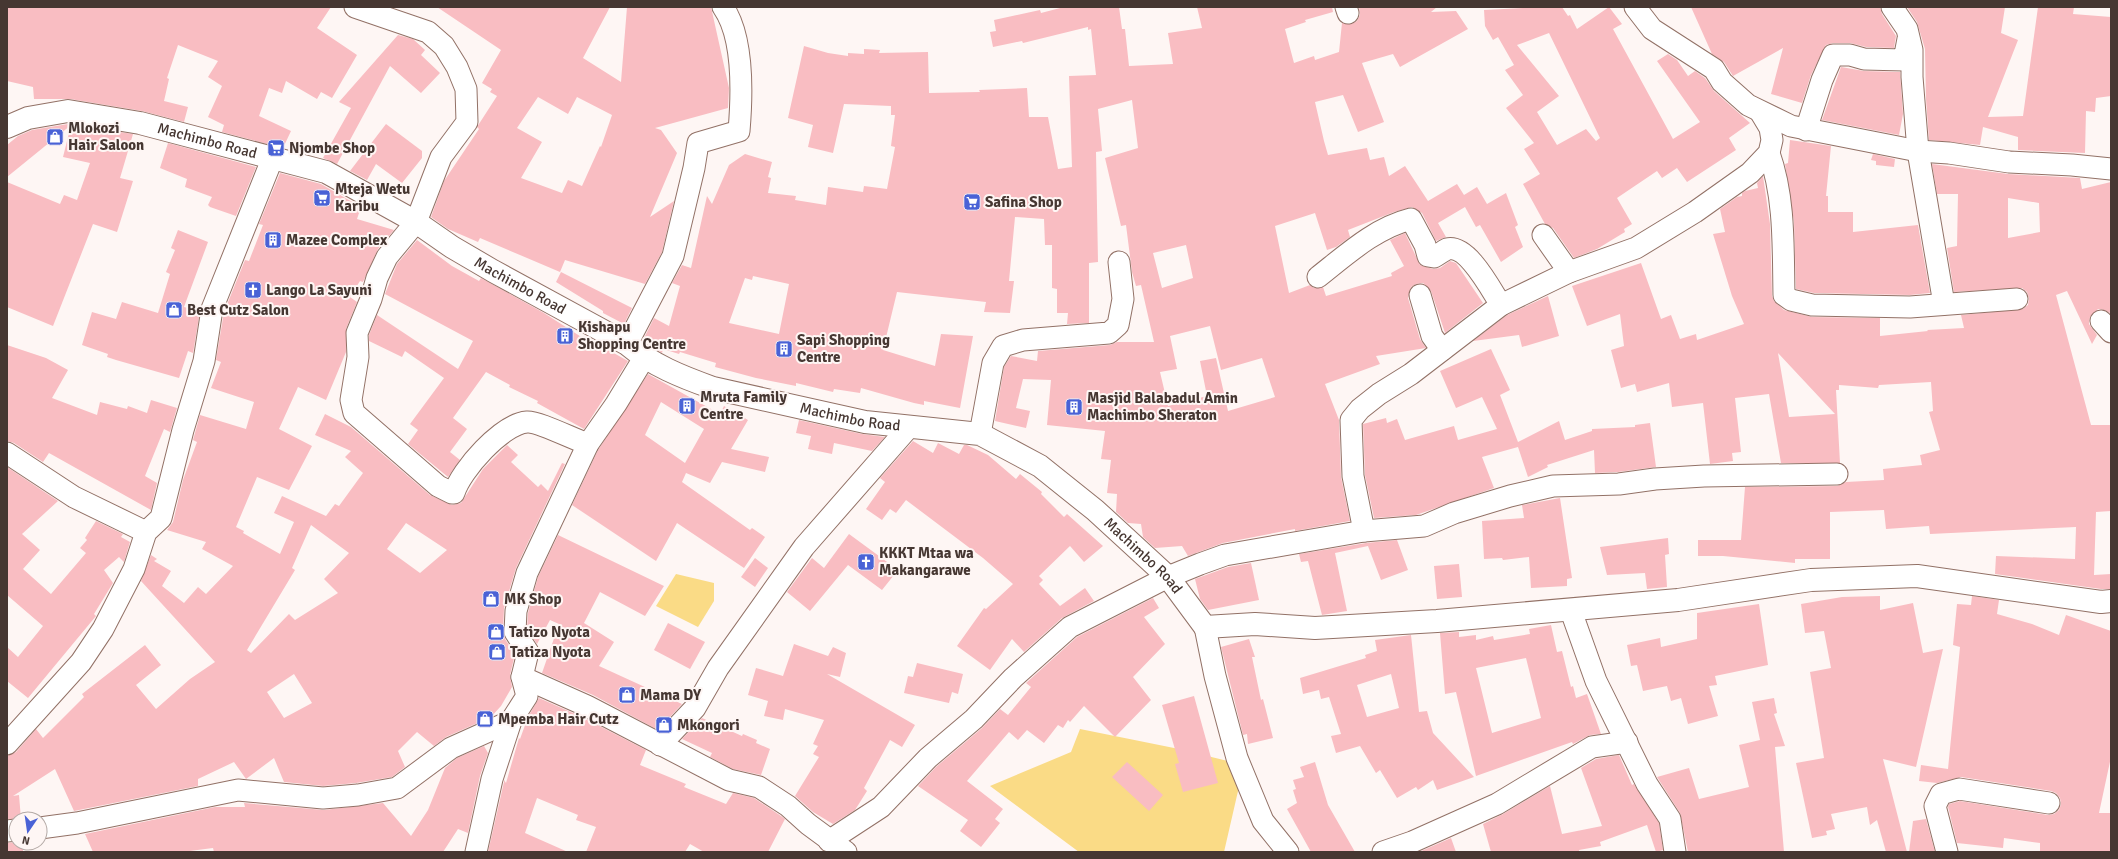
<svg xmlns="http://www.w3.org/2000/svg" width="2118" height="859" viewBox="0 0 2118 859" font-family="Signika,sans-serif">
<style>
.green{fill:#fadb86}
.building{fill:#f9bdc2;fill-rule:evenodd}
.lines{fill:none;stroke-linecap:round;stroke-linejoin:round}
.street-casing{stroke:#927166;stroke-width:23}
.secondary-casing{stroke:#927166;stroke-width:24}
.street{stroke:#fff;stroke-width:21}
.secondary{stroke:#fff;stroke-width:22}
.labels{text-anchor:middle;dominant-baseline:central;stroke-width:4;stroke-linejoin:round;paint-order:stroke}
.poi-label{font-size:15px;font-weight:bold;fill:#463732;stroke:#fef6f4;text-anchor:start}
.street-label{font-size:15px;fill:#463732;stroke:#fef6f4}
</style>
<rect width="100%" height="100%" fill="#fef6f4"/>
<g class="green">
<path d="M676 574 714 583V601L698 627 656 606Z"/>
<path d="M1080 729 1179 749 1244 765 1224 852H1079L990 786 1071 752Z"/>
</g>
<g class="building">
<path d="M7 7H331L317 28 357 55 332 98 321 92 317 99 286 81 282 93 269 88 259 116 291 131 283 148 222 132 224 125 208 117 222 86 208 77 218 61 178 45 167 78 169 79 164 101 188 107 184 122 142 111 70 99H34L33 87 7 81Z"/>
<path d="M437 7H610L583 58 621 82 627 7H711L729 88 728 108 655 128 661 130 677 153 650 217 674 201 662 252 645 284 565 260 560 272 480 238 478 242 448 229 431 217 444 181 479 129 477 127 497 96 490 92 492 89 482 83 501 50ZM538 97 568 114 577 97 612 115 601 147 600 146 582 186 568 180 562 193 521 178 542 142 517 128Z"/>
<path d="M1064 7H1119L1122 29H1125L1129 66 1173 64 1168 33 1202 28 1197 7H1332L1333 12 1305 20 1306 22 1285 29 1294 63 1314 56 1315 60 1339 52 1342 23 1351 24 1357 21 1360 15 1359 7H1437L1431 12 1456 11 1468 29 1400 67 1393 54 1362 63 1384 122 1358 132 1343 95 1315 102 1324 141 1328 155 1367 148 1370 160 1384 157 1389 176 1405 166 1428 201 1457 184 1464 195 1477 187 1487 204 1506 193 1518 225 1515 227 1523 247 1501 262 1480 225 1476 227 1465 207 1438 223 1446 237 1436 241 1422 213 1412 207 1394 212 1348 230 1350 237 1336 247 1327 250 1315 213 1275 226 1289 293 1310 285 1314 288 1323 287 1326 296 1392 276 1391 273 1404 266 1390 240 1405 233 1420 265 1433 269 1440 268 1450 261 1456 263 1483 303 1445 333 1431 291 1423 283 1416 284 1411 287 1408 298 1420 339 1426 348 1376 356 1380 364 1325 384 1339 420 1341 477 1350 521 1295 531V529L1223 543 1188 556 1182 546 1155 548 1143 537 1141 524 1128 523 1116 512 1117 494 1107 493 1111 460 1101 459 1105 431 1047 425 1051 380 1023 379 1016 408 1030 411 1026 428 995 421 1004 367 1011 356 1037 361 1038 351 1110 345 1117 342H1154L1141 285 1136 286 1132 272 1126 225 1121 226 1105 158 1138 148 1132 100 1098 109 1102 151 1096 152 1098 262 1089 263V323L1067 324 1068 313H1057V289L1052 288V245H1045L1044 219 1015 217 1009 281H1014L1010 313 984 312 986 302 897 292 883 350 935 366 941 334 973 336 960 408 924 401V405L914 403 861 388 860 393 834 389 833 392 796 383V386L756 378 715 367 716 363 680 352 679 354 663 349 662 353 643 340 654 318 669 326 680 286 672 283 682 265 691 268 707 196 712 204 729 165 745 154 772 162 768 177 771 178 768 193 796 196 795 200 826 205 828 187 863 192 864 186 887 189 895 147 891 146 895 115H891V106L844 104 833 153 808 147 813 125 788 118 804 46 828 53 848 56V53L864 54V49L880 50 879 53 928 52 929 93 980 92 979 90 1027 88 1029 117H1048L1058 169 1072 167 1069 76 1096 75 1091 29 1088 30V27L1023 43 1022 41 993 47 990 32 996 31 994 20 1040 10 1041 13ZM1186 245 1193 278 1162 288 1153 253ZM753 276 789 284 779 334 729 323 745 278 752 280ZM1210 326 1221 370 1262 358 1275 397 1228 411 1216 358 1200 361 1207 396 1168 406 1160 372 1177 369 1170 336Z"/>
<path d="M1522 7H1562L1568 16 1570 15 1577 29 1609 7 1622 24 1613 29 1673 139 1700 122 1657 61 1668 54 1677 60 1688 76 1695 71 1705 78 1714 91 1750 123 1729 138 1736 150 1687 182 1677 168 1662 178 1657 171 1617 198 1632 224 1624 229 1625 232 1597 249 1574 258 1553 228 1545 224 1523 184 1540 174 1524 149 1534 143 1506 108 1523 95 1505 70 1514 65 1498 37 1493 40 1485 26 1484 10 1523 8ZM1549 33 1600 138 1596 141 1586 129 1557 145 1537 112 1559 96 1517 45Z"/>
<path d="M1691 7H1880L1882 14 1896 36 1894 48 1866 47 1850 43H1833L1826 45 1811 75 1802 103 1771 94 1783 48 1733 76 1724 62 1712 54Z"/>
<path d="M1907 7H2005L2001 33 2018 40 1988 117 2023 116 2038 7H2074L2073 14 2111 17V96L2096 98 2095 112 2086 111 2085 153 2018 150V137L1983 127 1980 145 1929 140 1926 99 1925 49 1917 22Z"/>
<path d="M398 35 413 39 425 50 421 55 440 73 421 93 390 66 337 164 323 158 351 108 339 102Z"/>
<path d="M1841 67 1864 71 1900 72 1903 114 1899 135 1822 120Z"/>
<path d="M68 124 133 134 120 178 133 181 117 232 93 224 53 326 7 307V182L60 204 64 195 77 200 90 163 63 157 71 125 7 177V145L18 136 32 130Z"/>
<path d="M386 124 422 151V158L402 183 376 164 367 180 350 171Z"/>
<path d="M1790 140 1831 146 1826 196H1828V212H1853V232L1918 225 1930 293 1910 295 1814 293 1796 289 1794 222 1785 164 1788 163Z"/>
<path d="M168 143 256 167 236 216 210 207 208 205 212 197 185 187 187 179 160 168Z"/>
<path d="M1873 154 1895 159 1894 167 1876 165V161L1871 160Z"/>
<path d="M1932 164 2008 174 2080 178 2082 189 2111 182V311L2110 313 2104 310 2098 309 2090 317 2089 324 2097 335 2092 344 2067 291 2056 295 2091 425H2111V511L2096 512 2094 575 2111 574V589H2101L1995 574 1996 556 2075 559 2076 527 1930 534 1929 526 1886 529 1884 510 1830 512V559H1795V563L1723 556H1698V540H1741L1745 487 1837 486 1846 482 1884 480 1883 469 1922 465 1920 455 1940 450 1929 412 1933 411 1931 382 1879 385 1878 388 1839 385V390H1836L1840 463H1781L1769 394 1735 398 1741 452 1732 453 1733 461 1710 464 1703 403 1672 407 1669 383 1637 392 1635 384 1621 388 1611 350 1624 346 1620 314 1587 326 1572 286 1641 263 1661 319 1671 315 1680 339 1696 334 1697 340 1744 324 1732 296 1713 234 1725 232 1720 209 1737 197 1742 196V193L1745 191 1758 188 1757 183 1763 176 1770 224 1772 296 1774 301 1784 310 1812 317 1880 318V336L1928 331 1927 330 1964 328 1961 315 2023 309 2028 305 2029 298 2027 292 2022 288 1954 292 1947 248 1957 246 1958 194H1937ZM2008 198 2039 203 2040 232 2008 238ZM1778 353 1835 414 1789 417Z"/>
<path d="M280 173 321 184 361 207 357 219 394 230 378 249 363 282 360 281 350 297 357 302 346 329V352L326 400 298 387 279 429 312 446 289 490 257 477 236 527 244 531 243 533 280 554 294 522 274 513 282 496 326 516 335 504 339 506 363 473 345 457 351 451 315 435 325 414 351 427 430 495 452 505 461 503 483 469 507 445 518 455 511 462 538 487 541 484 548 491 562 463 565 464 516 568 504 608 503 632 505 639 515 654 510 675 512 687 501 706 491 717 446 737 434 746 417 732 398 751 405 767 392 777 356 783 323 786 284 782 274 758 246 779 234 762 198 779V786L74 811 55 769 13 796 19 795 21 819H7V756L16 752 36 729 43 738 84 697 82 694 145 645 161 665 136 685 156 709 190 679 215 662 141 581 151 555 157 559 154 561 171 571 162 586 184 603 198 587 206 594 233 566 202 549 206 542 167 530 173 522 183 480 197 442 193 440 200 415 246 429 254 402 211 388 221 362 216 360 224 312 245 260 249 261 263 225 259 224ZM406 523 447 550 420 573 387 549ZM311 525 349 553 324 579 338 593 295 620 289 614 251 653 247 650 295 570 292 568ZM294 674 312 703 284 718 267 692Z"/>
<path d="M178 230 208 242 184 307 200 311 193 353 188 351 179 378 116 360 107 357 108 354 82 345 92 312 116 319 122 302 158 313 170 274 166 272 175 250 171 248Z"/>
<path d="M417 240 452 266 479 281 481 278 544 313 586 340 587 338 628 361 584 429 537 403 538 401 509 387 510 385 486 372 453 418 467 429 450 452 460 460 448 477 408 444 418 430 410 424 444 378 405 351 402 357 369 341V335L377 315 458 369 473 341 385 294 397 264Z"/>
<path d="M561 272 632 308 624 324 603 313V311L556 282Z"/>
<path d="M1548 296 1559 336 1522 347 1519 335 1473 341 1507 315Z"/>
<path d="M7 345 46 358 68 370 52 398 97 415 100 402 127 409 128 406 147 413 151 400 177 408 170 432 164 429 145 476 157 483 151 510 49 453 43 462 14 443 7 441Z"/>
<path d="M1491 349 1510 390 1500 395 1518 442 1559 421 1565 440 1592 431V429L1635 427V425L1650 423 1656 467 1618 472 1595 473 1594 450 1547 465 1548 467 1528 477 1518 447 1482 457 1494 488 1416 515 1374 518 1365 475 1363 424 1386 418 1387 423 1397 419 1405 440 1454 426 1458 440 1497 429 1482 397 1456 408 1440 371Z"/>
<path d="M648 374 720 414 724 406 748 420 731 449 769 457 765 472 722 462 710 483 686 473 682 482 750 530 752 528 765 537 744 568 677 523 656 561 572 505 598 450ZM661 402 704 429 685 463 645 435Z"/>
<path d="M799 420 862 434 885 437 872 451 834 443 832 454 808 449 811 436 796 433Z"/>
<path d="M913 441 933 453 938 443 959 454 964 445H967L988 455 1016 479 1020 474 1042 492 1041 494 1064 517 1067 514 1103 546 1084 562 1070 546 1039 576 1043 580 1039 584 1060 606 1085 588 1094 601 1062 618 1024 652 1012 639 990 670 957 646 984 608 986 609 1013 584 983 558 906 500 896 513 890 509 882 520 866 509 885 482 880 478Z"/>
<path d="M7 467 58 501 22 534 40 550 23 569 51 594 86 553 80 548 87 540 85 538 96 521 123 534 121 537 130 542 124 562 119 557 104 570 113 583 94 614 96 616 28 698 7 681V647L18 657 43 626 7 595Z"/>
<path d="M1560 498 1572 578 1567 579V586L1531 588 1529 557 1503 560 1502 558 1484 559 1482 521 1524 518 1522 505Z"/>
<path d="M849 534 898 570 882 590 848 565 810 611 787 592 812 558 824 568Z"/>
<path d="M558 535 664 586 645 616 600 592 584 623 614 642 599 666 682 704 658 730 593 695 542 673 559 624 550 620 537 644 527 629 528 613 538 577Z"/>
<path d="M1668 538 1669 554 1665 555 1667 587 1647 589 1645 573 1607 575 1600 547Z"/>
<path d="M1397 540 1408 570 1381 580 1368 546 1335 553 1347 611 1322 615 1308 561 1301 562 1299 554 1366 543Z"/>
<path d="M755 558 768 568 755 587 741 577Z"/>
<path d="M1251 563 1259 600 1208 610 1200 599 1195 579 1228 567Z"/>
<path d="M1459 564 1462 597 1437 599 1434 566Z"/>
<path d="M1880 596V610L1913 603 1923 653 1943 649 1916 767 1883 759 1907 852H1886L1877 820 1870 825 1867 807 1831 814 1835 829 1826 831 1827 835 1812 838 1796 763 1824 758 1810 672 1831 668 1824 631 1805 633 1801 604 1842 597Z"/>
<path d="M1972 596 1999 600 1997 614 2032 624 2059 635 2066 615 2111 631V757L2099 813H2111V852H2040V843L2004 838 2003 848 1957 843 1948 807 1949 804 1960 801 2048 815 2054 814 2059 810 2061 804 2060 798 2056 793 2051 791 1961 777 1937 783 1919 781 1921 765 1948 769 1960 647 1953 645 1957 604 1971 605Z"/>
<path d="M1153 598 1159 608 1144 617 1165 644 1133 677 1151 700 1115 737 1084 706 1070 722 1068 720 1063 728 1058 725 1044 743 1027 730 1018 740 1009 732 967 781 1003 809 995 819 1000 823 981 847 960 831 968 820 918 786 936 767 982 728 1000 709 1008 715 1031 687 1026 683 1077 637Z"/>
<path d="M1759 604 1768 665 1715 676 1717 685 1709 686 1718 716 1688 724 1681 698 1671 701 1667 686 1643 691 1637 665 1631 666 1627 645 1660 638 1661 647 1697 639V613Z"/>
<path d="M668 623 705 642 690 669 654 650Z"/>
<path d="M1551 625 1557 652 1562 651 1571 687 1573 686 1576 698 1587 694 1601 734 1590 735 1573 744 1572 742 1476 776 1456 692 1445 694 1440 633 1459 632V637L1476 635V640L1493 636 1494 640 1530 634 1529 629ZM1526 658 1541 718 1492 733 1476 668Z"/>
<path d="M1411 635 1419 712 1427 711 1433 733 1474 777 1437 790 1433 780 1418 790 1416 787 1397 798 1380 770 1376 773 1360 746 1336 753 1331 736 1341 734 1329 697 1321 699 1319 690 1303 694 1300 678 1366 658 1365 655 1377 651 1375 640ZM1391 674 1399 708 1367 717 1357 685Z"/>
<path d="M1249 639 1255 657H1252L1261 700 1263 699 1273 738 1248 744 1247 734 1243 735 1221 647Z"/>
<path d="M794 644 828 656 833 647 846 653 840 677 827 674 915 725 902 747 890 740 864 788 867 791 855 810 833 824 813 812 795 796 819 757 813 754 818 746 813 744 824 720 785 709 783 720 764 716 768 701 748 695 756 668 783 676Z"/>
<path d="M917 663 963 674 958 694 952 692 949 703 904 693 908 676 913 677Z"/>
<path d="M1194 696 1218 783 1183 792 1175 764 1179 763 1162 705Z"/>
<path d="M539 698 582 717 646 750 640 765 686 784 684 787 726 804 733 793 754 798 781 816 785 819 768 852H704L690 844 685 852H586L596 827 576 820 578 815 537 798 525 833 568 852H488L504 782V780L506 783 519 738 520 739 528 717Z"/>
<path d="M1774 698 1777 713 1774 714 1785 746 1775 747 1784 852H1688L1680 813 1657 777 1689 768 1699 799 1749 787 1739 745 1760 740 1752 702Z"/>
<path d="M702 718 742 736 743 734 757 740 756 743 770 749 761 775 733 769 710 757 712 753 682 739Z"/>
<path d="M484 746 488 753 480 776 468 833 458 829 443 852H214L213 848 182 852H93L85 834 215 807H245L244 803 324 810 383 803 411 836 428 810 445 768 457 758Z"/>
<path d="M1619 755 1632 785 1634 784 1659 823 1663 850 1656 852 1647 825 1600 842 1601 846 1579 850V852H1491L1483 824 1503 814 1550 786 1562 834 1602 826 1581 768 1596 759Z"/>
<path d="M1127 762 1163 795 1149 811 1112 777Z"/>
<path d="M1315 762 1328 805 1355 852H1311L1287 809 1297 803 1293 790 1296 789 1293 780 1304 777 1300 767Z"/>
<path d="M1926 819 1935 852H1909L1913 821Z"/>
<path d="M1451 838 1456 852H1419Z"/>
<path d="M16 842 23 843V852H7V843Z"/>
</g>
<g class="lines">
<defs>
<g id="street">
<path d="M355 7 428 32 444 46 457 67 466 89 467 122 441 157 416 222 387 257 377 278 371 299 357 333 358 357 351 400 354 413 438 486 452 493H454C461 470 502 424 527 422 538 421 575 440 588 444"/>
<path d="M1346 7 1348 13"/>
<path d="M1635 7 1652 29 1714 69 1722 82 1748 105 1791 126 1918 151 1949 153 2009 162 2072 165 2111 169"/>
<path d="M1892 7 1907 29 1912 50V77L1918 151 1944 304"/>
<path d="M1806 130 1822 80 1833 55H1850L1864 59 1904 60 1908 39"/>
<path d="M1769 153C1785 198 1783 247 1784 295L1791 300 1812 305 1910 307 2017 299"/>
<path d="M1543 235 1569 272"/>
<path d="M1318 277C1346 255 1375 228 1411 219L1425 245 1428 256 1434 257C1438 255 1443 251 1447 249 1468 244 1491 290 1501 305"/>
<path d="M1420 295 1432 336 1442 350"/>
<path d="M2101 321 2111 332"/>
<path d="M627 344 673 256 694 168 698 143 739 131C742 96 744 37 723 7"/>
<path d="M980 434 993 363 1003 346 1023 340 1109 333 1118 325 1123 299 1119 262"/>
<path d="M7 453 74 497 146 532"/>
<path d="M1364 531 1353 476 1351 420 1360 409 1379 394 1411 374 1501 305 1569 272 1636 248 1695 212 1750 173 1769 153 1772 140 1770 128 1761 113"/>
<path d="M1571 611 1596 681 1647 784 1670 819 1675 852"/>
<path d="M1205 627 1215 676 1237 758 1263 821 1288 852"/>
<path d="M522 677 587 706 729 780 759 787 788 806 808 824 846 852"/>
<path d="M7 744 81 662 103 629 134 569 146 532 161 518 183 430 204 361 212 309 273 157"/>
<path d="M660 745 695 708 718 668 804 547 909 427"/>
<path d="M40 828 77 823 238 790 323 798 358 795 397 788 451 748 511 721"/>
<path d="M7 831 16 830"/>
<path d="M829 841 881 807 928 758 974 719 1013 678 1070 627 1168 577 1200 564 1225 555 1364 531 1424 526 1454 513 1510 496 1553 486 1619 484 1655 479 1704 476 1837 474"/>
<path d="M476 852 492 779 511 721 527 696 522 677 528 652 515 632 516 611 527 573 588 444 616 404 644 358"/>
<path d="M1383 852 1412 842 1497 804 1592 747 1627 742"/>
<path d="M1947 852 1935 806 1941 794 1959 789 2049 803"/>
</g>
<g id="secondary">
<path id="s1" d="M7 127 28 118 68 111 140 123 326 172 416 222 452 247 493 271 627 344C652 365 682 377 713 388L865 422 980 434 1040 466 1095 510 1168 577 1205 627 1255 624 1315 628 1437 621 1678 600 1811 580 1917 576 2101 602 2111 601"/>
</g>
</defs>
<use href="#street" class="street-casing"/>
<use href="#secondary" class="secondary-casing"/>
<use href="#street" class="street"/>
<use href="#secondary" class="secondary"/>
</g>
<defs>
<symbol id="shop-square" viewBox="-11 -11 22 22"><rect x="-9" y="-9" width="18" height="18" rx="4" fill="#4962d6" stroke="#fef6f4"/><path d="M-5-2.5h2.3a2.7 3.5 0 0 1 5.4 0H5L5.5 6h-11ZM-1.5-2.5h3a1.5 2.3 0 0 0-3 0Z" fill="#fff"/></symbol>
<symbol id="supermarket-square" viewBox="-11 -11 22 22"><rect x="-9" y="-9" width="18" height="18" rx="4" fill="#4962d6" stroke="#fef6f4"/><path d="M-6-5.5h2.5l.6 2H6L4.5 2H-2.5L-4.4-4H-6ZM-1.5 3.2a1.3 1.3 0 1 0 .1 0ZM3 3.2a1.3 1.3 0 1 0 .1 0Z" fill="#fff"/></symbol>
<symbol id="building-square" viewBox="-11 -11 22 22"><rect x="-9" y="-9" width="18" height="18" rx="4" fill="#4962d6" stroke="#fef6f4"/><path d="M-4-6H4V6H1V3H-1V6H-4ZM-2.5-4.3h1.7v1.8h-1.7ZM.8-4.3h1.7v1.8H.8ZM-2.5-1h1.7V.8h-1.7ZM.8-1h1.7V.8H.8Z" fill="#fff"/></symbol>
<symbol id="church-square" viewBox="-11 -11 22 22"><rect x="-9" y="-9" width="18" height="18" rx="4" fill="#4962d6" stroke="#fef6f4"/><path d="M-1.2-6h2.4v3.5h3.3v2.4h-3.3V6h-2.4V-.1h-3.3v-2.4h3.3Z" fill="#fff"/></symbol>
</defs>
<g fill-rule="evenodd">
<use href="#shop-square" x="45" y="127" width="20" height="20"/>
<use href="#supermarket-square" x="266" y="138" width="20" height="20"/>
<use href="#supermarket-square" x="312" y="188" width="20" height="20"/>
<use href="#supermarket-square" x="962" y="192" width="20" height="20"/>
<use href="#building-square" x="263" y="230" width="20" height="20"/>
<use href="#church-square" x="243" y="280" width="20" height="20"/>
<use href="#shop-square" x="164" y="300" width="20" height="20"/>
<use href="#building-square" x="555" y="326" width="20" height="20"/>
<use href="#building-square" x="774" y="339" width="20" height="20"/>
<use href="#building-square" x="677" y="396" width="20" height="20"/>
<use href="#building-square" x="1064" y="397" width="20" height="20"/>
<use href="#church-square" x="856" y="552" width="20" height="20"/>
<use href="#shop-square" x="481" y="589" width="20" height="20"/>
<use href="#shop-square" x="486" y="622" width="20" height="20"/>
<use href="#shop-square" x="487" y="642" width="20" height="20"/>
<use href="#shop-square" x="617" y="685" width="20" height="20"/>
<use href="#shop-square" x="475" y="709" width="20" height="20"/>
<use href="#shop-square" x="654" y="715" width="20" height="20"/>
</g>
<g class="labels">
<g class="poi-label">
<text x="68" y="128">Mlokozi<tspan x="68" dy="17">Hair Saloon</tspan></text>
<text x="289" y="148">Njombe Shop</text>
<text x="335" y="189">Mteja Wetu<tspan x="335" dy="17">Karibu</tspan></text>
<text x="985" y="202">Safina Shop</text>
<text x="286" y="240">Mazee Complex</text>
<text x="266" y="290">Lango La Sayuni</text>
<text x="187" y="310">Best Cutz Salon</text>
<text x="578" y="327">Kishapu<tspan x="578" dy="17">Shopping Centre</tspan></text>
<text x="797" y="340">Sapi Shopping<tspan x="797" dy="17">Centre</tspan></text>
<text x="700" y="397">Mruta Family<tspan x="700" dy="17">Centre</tspan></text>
<text x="1087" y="398">Masjid Balabadul Amin<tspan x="1087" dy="17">Machimbo Sheraton</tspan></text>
<text x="879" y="553">KKKT Mtaa wa<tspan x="879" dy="17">Makangarawe</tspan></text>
<text x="504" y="599">MK Shop</text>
<text x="509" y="632">Tatizo Nyota</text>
<text x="510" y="652">Tatiza Nyota</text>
<text x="640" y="695">Mama DY</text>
<text x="498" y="719">Mpemba Hair Cutz</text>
<text x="677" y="725">Mkongori</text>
</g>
<g class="street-label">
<text stroke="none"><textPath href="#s1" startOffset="206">Machimbo Road</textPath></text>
<text stroke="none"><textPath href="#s1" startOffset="554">Machimbo Road</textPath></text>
<text stroke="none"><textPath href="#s1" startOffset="913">Machimbo Road</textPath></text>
<text stroke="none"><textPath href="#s1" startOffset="1249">Machimbo Road</textPath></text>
</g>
</g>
<rect width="2118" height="859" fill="none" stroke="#463732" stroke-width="16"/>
<g transform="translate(28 831) rotate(193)"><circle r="19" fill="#fef6f4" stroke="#b4aaa6"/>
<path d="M0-3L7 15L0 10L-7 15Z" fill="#4962d6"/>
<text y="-6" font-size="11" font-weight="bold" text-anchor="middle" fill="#463732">N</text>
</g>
</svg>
